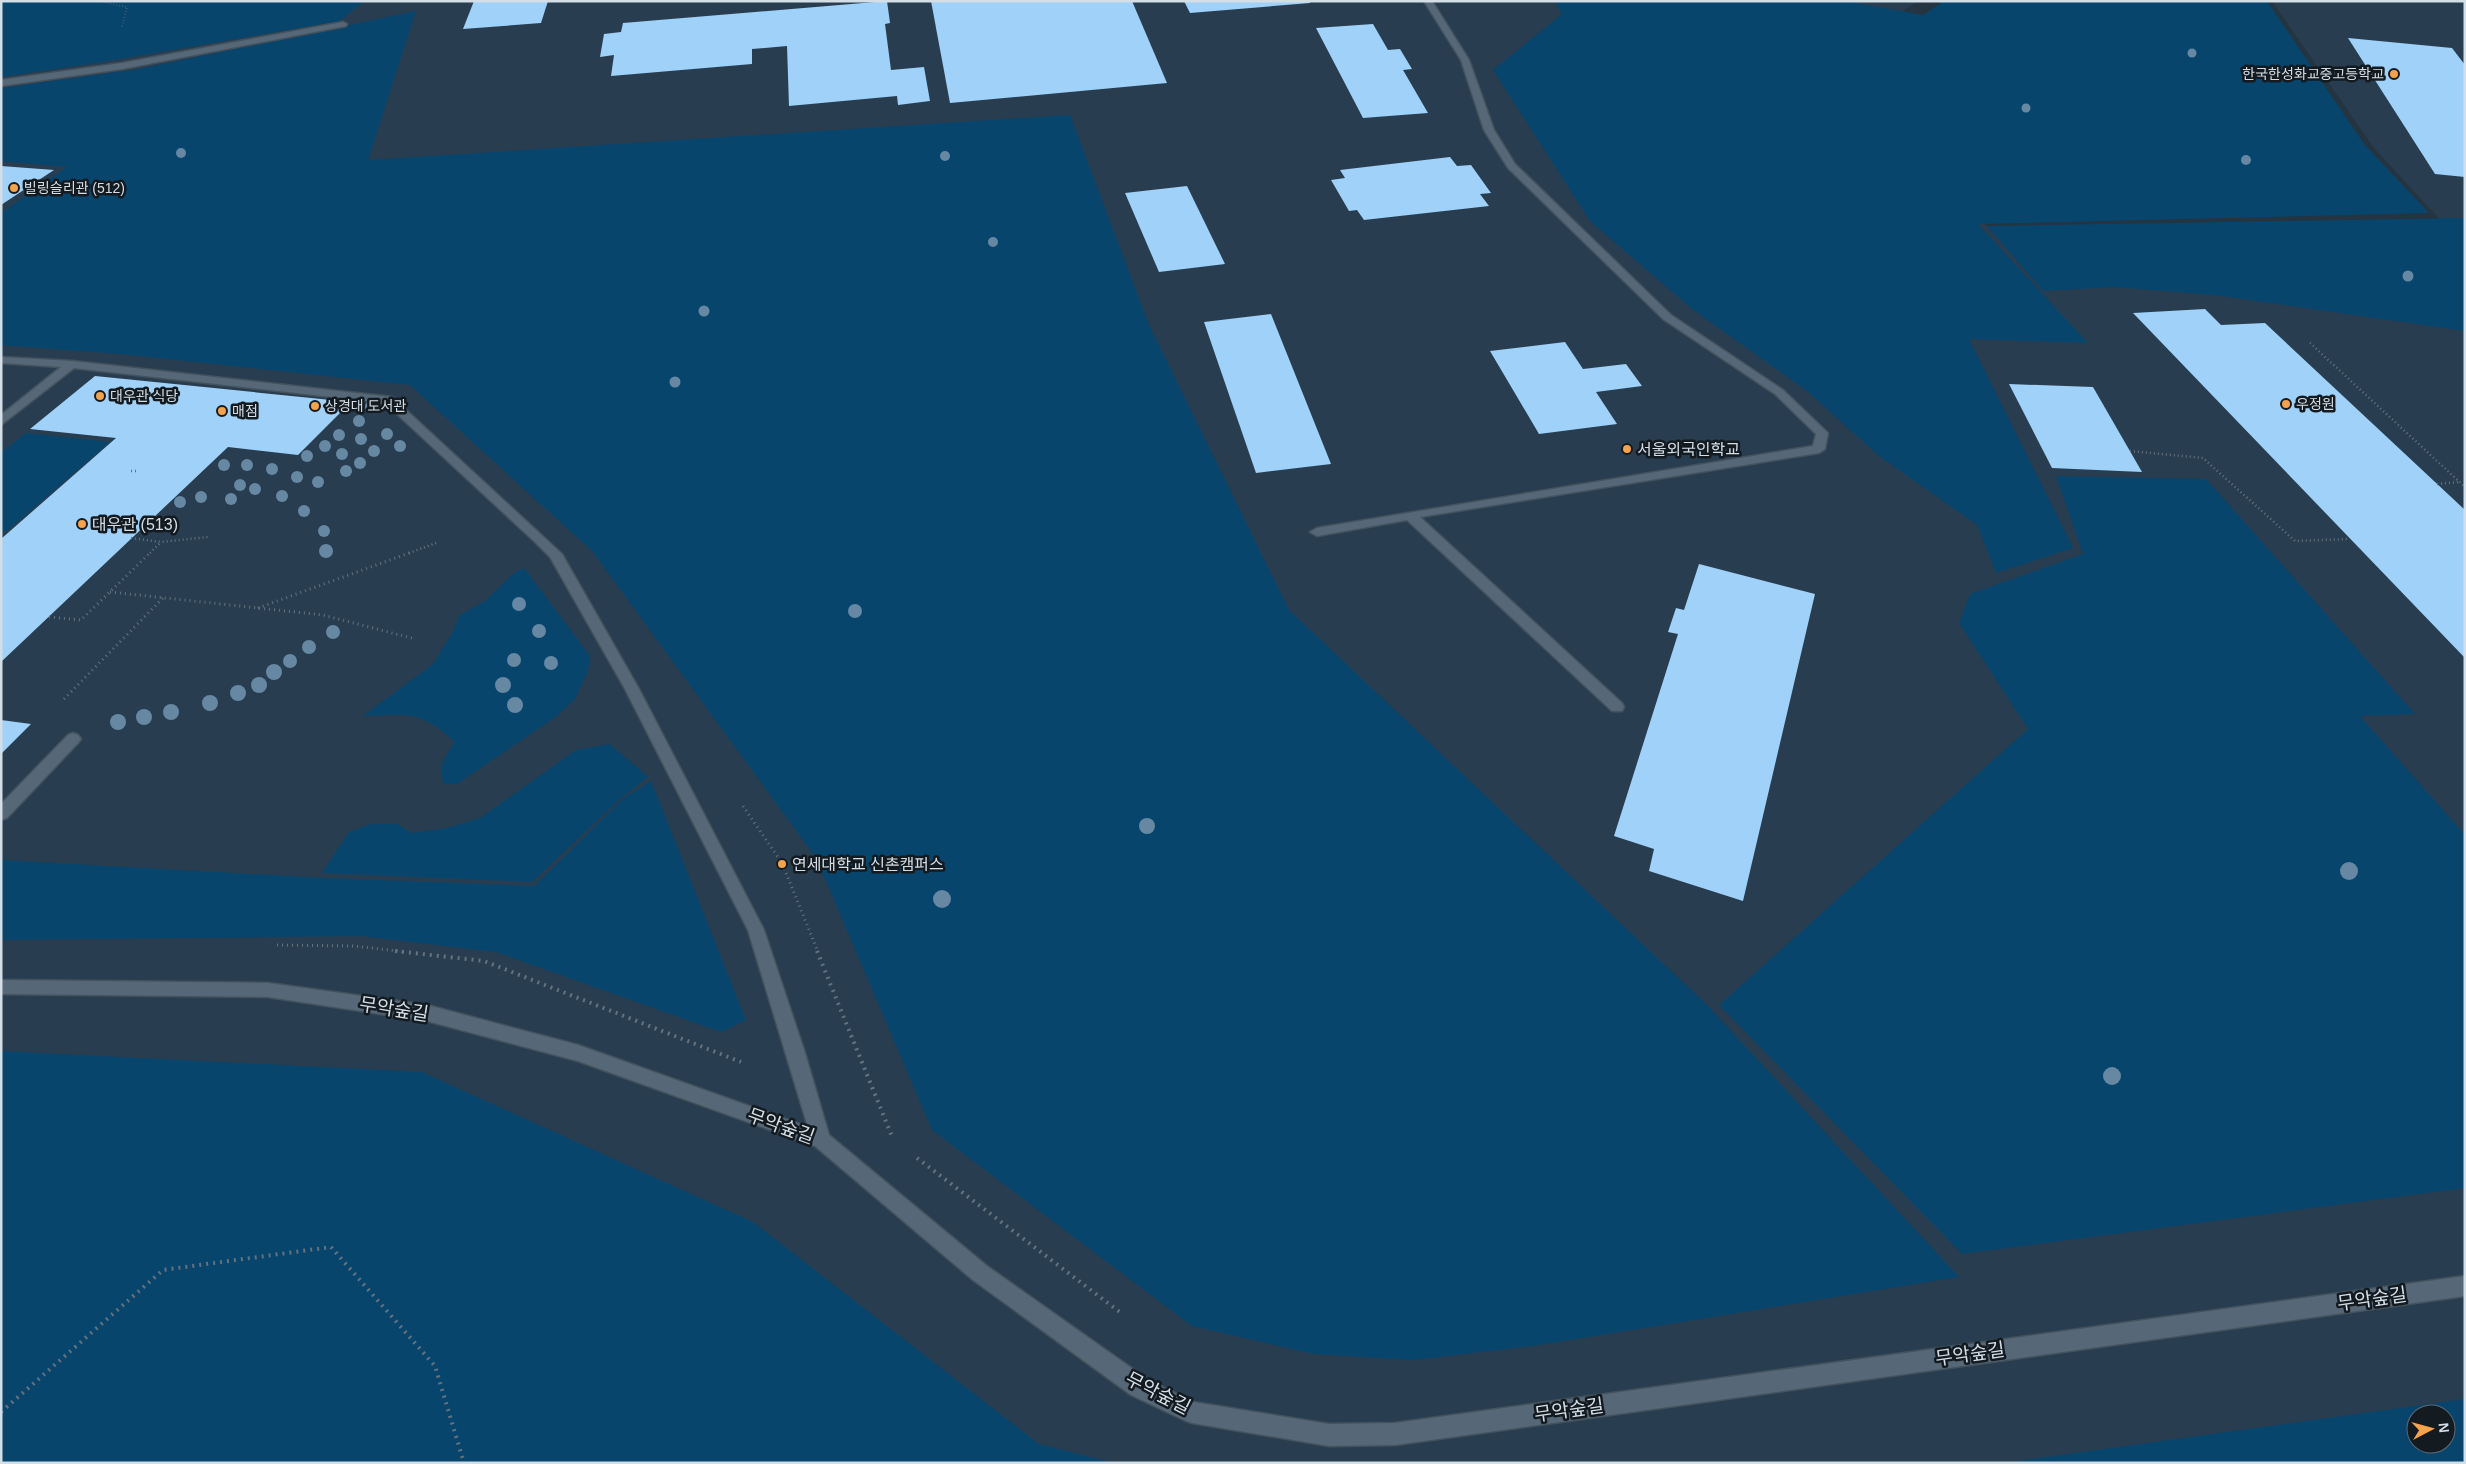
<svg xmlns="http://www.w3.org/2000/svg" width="2466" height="1464" viewBox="0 0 2466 1464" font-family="Arial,'Noto Sans KR',sans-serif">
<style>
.built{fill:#283e50;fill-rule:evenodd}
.green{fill:#08456d;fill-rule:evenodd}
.building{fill:#a0d1f9}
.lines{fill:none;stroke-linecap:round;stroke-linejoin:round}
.minor-casing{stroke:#44525d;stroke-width:3}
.path-far3{stroke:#64727d;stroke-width:2;stroke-dasharray:0.5 2.5;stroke-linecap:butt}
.path-far2{stroke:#64727d;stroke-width:2.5;stroke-dasharray:1 3;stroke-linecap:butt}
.path-far1{stroke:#64727d;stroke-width:3;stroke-dasharray:1 4;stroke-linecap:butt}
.path{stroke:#64727d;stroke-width:4;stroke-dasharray:2 5;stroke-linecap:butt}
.minor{fill:#566877;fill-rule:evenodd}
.tree{fill:#6688a3}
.poi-dot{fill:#f7a248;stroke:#131a20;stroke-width:2}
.labels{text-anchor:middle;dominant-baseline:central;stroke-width:5;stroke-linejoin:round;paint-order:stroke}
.far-poi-label{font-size:14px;fill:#d4dee7;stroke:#131a20;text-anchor:start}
.poi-label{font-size:16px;fill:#d4dee7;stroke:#131a20;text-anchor:start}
.near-street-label{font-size:19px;fill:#d4dee7;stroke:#131a20}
</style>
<rect width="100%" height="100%" fill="#243441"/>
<path class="built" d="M1 1H1919L1781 86 2042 263 2443 223 2374 148 2272 1H2465V1463H1ZM2416 1414H2446V1444H2416Z"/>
<g class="green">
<path d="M1 1H364L340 21 102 62 1 77Z"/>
<path d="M1555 1H1845L1923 15 1944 1H2267L2364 144 2429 213 1978 224 2088 343 1969 339 2073 548 1996 573 1977 525 1879 456 1807 391 1692 309 1590 221 1493 70 1562 14Z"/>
<path d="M416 11 368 160 1070 115 1149 325 1289 610 1706 1004 1959 1277 1533 1346 1414 1360 1314 1354 1192 1326 932 1130 816 858 592 551 410 385 121 354 1 345V213L67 167 1 161V88L139 69Z"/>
<path d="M2465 218V331L2214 295 2115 287 2043 291 1987 226Z"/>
<path d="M26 433 110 442 7 531H1V453Z"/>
<path d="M2056 476 2206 479 2415 714 2360 716 2465 835V1188L1962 1254 1719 1005 2028 729 1959 623 1970 594 2083 554Z"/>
<path d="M524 568 590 656 588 671 575 699 557 716 457 784H445C435 769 446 755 455 742 418 709 410 715 363 716L433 664 452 633 460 615 485 601 514 573Z"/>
<path d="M610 744 648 777 620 799 532 882 322 873 349 832 371 824H397L412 833 447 828 480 818 576 750Z"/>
<path d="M651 781 746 1020 721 1032 496 952 361 936 1 940V860L324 878 534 886 624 798Z"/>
<path d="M1 1051 422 1072 753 1222 1039 1444 1114 1463H1Z"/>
<path d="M2465 1399V1463H2004ZM2416 1414H2446V1444H2416Z"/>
</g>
<g class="building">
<path d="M474 1H548L541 23 463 29Z"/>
<path d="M887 1 890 23 885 24 891 70 924 67 930 101 898 105 897 96 789 106 787 46 752 49V64L611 76 614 55 600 57 604 34 621 32 623 23Z"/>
<path d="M931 1H1132L1167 83 950 103Z"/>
<path d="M1184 1H1310V3L1190 13Z"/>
<path d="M1373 24 1388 50 1400 49 1412 69 1403 70 1428 113 1363 118 1316 28Z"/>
<path d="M2348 38 2452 48 2465 65V177L2435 174Z"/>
<path d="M1450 157 1457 166 1471 165 1491 193 1480 194 1489 206 1364 220 1357 210 1349 211 1331 180 1345 178 1340 170Z"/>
<path d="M1 166 54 170 1 205Z"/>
<path d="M1187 186 1225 264 1159 272 1125 193Z"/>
<path d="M2205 309 2221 325 2265 323 2465 510V658L2133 313Z"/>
<path d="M1271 314 1331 464 1256 473 1204 322Z"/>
<path d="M1565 342 1583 369 1626 364 1642 386 1596 392 1617 424 1539 434 1490 351Z"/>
<path d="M95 376 351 402 298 455 228 447 1 662V539L116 438 30 429Z"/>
<path d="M2009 384 2093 387 2142 472 2052 468Z"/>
<path d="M1699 564 1815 594 1743 901 1649 871 1654 849 1614 836 1678 634 1668 632 1676 608 1684 610Z"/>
<path d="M1 720 31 724 1 754Z"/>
</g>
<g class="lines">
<defs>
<g id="minor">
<path d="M1424 1H1432L1469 60 1494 130 1515 164 1671 315 1783 390 1828 433 1825 449 1819 453 1420 517 1622 703 1624 707 1622 711H1612L1407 520 1317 536 1310 532 1317 528 1813 446 1816 434 1775 394 1663 319 1508 168 1484 130 1461 60Z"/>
<path d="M343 22 347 24 346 26 122 69 1 86V80L122 63Z"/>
<path d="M1 357 72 361 392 397 562 554 639 689 764 930 805 1053 829 1135 987 1266 1147 1379 1193 1402 1329 1424 1395 1423 2465 1276V1296L1395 1445 1329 1446 1192 1423 1184 1420 1131 1395 973 1280 815 1146 578 1061 427 1021 268 997 1 994V980L268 983 427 1005 578 1045 808 1127 748 930 625 689 550 557 535 542 385 403 74 368 1 425V415L61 367 1 363Z"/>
<path d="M73 733 78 735 81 739 78 743 7 818 1 820V804L68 735Z"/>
</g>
</defs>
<use href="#minor" class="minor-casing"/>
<path class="path-far3" d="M99 1 127 7 122 27"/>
<g class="path-far2">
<path d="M2310 343 2465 487"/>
<path d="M2130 451 2203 458 2295 541 2349 539"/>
<path d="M131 471H138"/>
<path d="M2437 484 2459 482"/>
<path d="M131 538 161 542 208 537"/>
<path d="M150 553 161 542"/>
<path d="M409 553 439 542"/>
</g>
<g class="path-far1">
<path d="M110 592 323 615 415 639"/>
<path d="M258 608 412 552"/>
<path d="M49 617 81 620 151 552"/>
<path d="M64 699 163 598"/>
<path d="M743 806 782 863 818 952"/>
<path d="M277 945 354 946 406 952"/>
</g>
<g class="path">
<path d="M395 951 484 961 741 1062"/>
<path d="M817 951 893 1139"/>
<path d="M917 1158 1121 1313"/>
<path d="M1 1412 163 1270 331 1247 435 1366 464 1463"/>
</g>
<use href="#minor" class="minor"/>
</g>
<g class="tree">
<circle cx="2192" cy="53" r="4.5"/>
<circle cx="2026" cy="108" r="4.5"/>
<circle cx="181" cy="153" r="5"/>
<circle cx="945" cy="156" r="5"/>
<circle cx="2246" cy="160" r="5"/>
<circle cx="993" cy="242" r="5"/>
<circle cx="2408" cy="276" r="5.5"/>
<circle cx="704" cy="311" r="5.5"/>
<circle cx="675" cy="382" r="5.5"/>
<circle cx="371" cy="407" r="6"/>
<circle cx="359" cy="421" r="6"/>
<circle cx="387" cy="434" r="6"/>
<circle cx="339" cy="435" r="6"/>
<circle cx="361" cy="439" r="6"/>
<circle cx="325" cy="446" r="6"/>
<circle cx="400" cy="446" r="6"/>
<circle cx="374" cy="451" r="6"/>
<circle cx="342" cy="454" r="6"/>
<circle cx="307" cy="456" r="6"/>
<circle cx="360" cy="463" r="6"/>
<circle cx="224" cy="465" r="6"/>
<circle cx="247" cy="465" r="6"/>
<circle cx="272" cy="469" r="6"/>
<circle cx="346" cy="471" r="6"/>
<circle cx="297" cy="477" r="6"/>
<circle cx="318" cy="482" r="6"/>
<circle cx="240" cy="485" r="6"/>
<circle cx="255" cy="489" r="6"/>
<circle cx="282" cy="496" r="6"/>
<circle cx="201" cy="497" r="6"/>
<circle cx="231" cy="499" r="6"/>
<circle cx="180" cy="502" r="6"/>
<circle cx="304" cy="511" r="6"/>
<circle cx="324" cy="531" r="6"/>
<circle cx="326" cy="551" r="7"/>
<circle cx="519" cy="604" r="7"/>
<circle cx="855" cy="611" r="7"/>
<circle cx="539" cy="631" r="7"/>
<circle cx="333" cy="632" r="7"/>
<circle cx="309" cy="647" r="7"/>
<circle cx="514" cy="660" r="7"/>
<circle cx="290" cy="661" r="7"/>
<circle cx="551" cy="663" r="7"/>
<circle cx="274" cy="672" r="8"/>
<circle cx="259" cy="685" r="8"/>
<circle cx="503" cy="685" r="8"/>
<circle cx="238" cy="693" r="8"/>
<circle cx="210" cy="703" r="8"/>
<circle cx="515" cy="705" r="8"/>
<circle cx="171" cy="712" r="8"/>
<circle cx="144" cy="717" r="8"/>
<circle cx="118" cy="722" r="8"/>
<circle cx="1147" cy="826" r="8"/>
<circle cx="2349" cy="871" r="9"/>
<circle cx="942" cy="899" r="9"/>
<circle cx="2112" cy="1076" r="9"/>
</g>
<g class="poi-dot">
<circle cx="2394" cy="74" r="5"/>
<circle cx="14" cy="188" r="5"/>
<circle cx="100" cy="396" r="5"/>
<circle cx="2286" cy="404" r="5"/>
<circle cx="315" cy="406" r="5"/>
<circle cx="222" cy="411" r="5"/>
<circle cx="1627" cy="449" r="5"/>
<circle cx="82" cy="524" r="5"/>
<circle cx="782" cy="864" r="5"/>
</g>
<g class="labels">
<g class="far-poi-label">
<text x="2384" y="74" text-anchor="end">한국한성화교중고등학교</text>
<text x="24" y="188">빌링슬리관 (512)</text>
<text x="110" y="396">대우관 식당</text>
<text x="2296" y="404">우정원</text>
<text x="325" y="406">상경대 도서관</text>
<text x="232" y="411">매점</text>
</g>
<g class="poi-label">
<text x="1637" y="449">서울외국인학교</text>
<text x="92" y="524">대우관 (513)</text>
<text x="792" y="864">연세대학교 신촌캠퍼스</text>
</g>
<g class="near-street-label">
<text transform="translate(394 1009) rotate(9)">무악숲길</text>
<text transform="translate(781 1126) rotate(20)">무악숲길</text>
<text transform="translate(2372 1299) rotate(-8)">무악숲길</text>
<text transform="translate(1970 1354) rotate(-8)">무악숲길</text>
<text transform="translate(1158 1393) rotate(27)">무악숲길</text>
<text transform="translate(1569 1410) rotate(-8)">무악숲길</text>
</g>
</g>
<rect width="2466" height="1464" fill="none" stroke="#d4dee7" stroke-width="5"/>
<g transform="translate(2431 1429) rotate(84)"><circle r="24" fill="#131a20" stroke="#606870"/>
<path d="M0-4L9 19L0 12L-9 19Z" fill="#f7a248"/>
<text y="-8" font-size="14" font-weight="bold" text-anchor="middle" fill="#d4dee7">N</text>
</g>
</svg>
